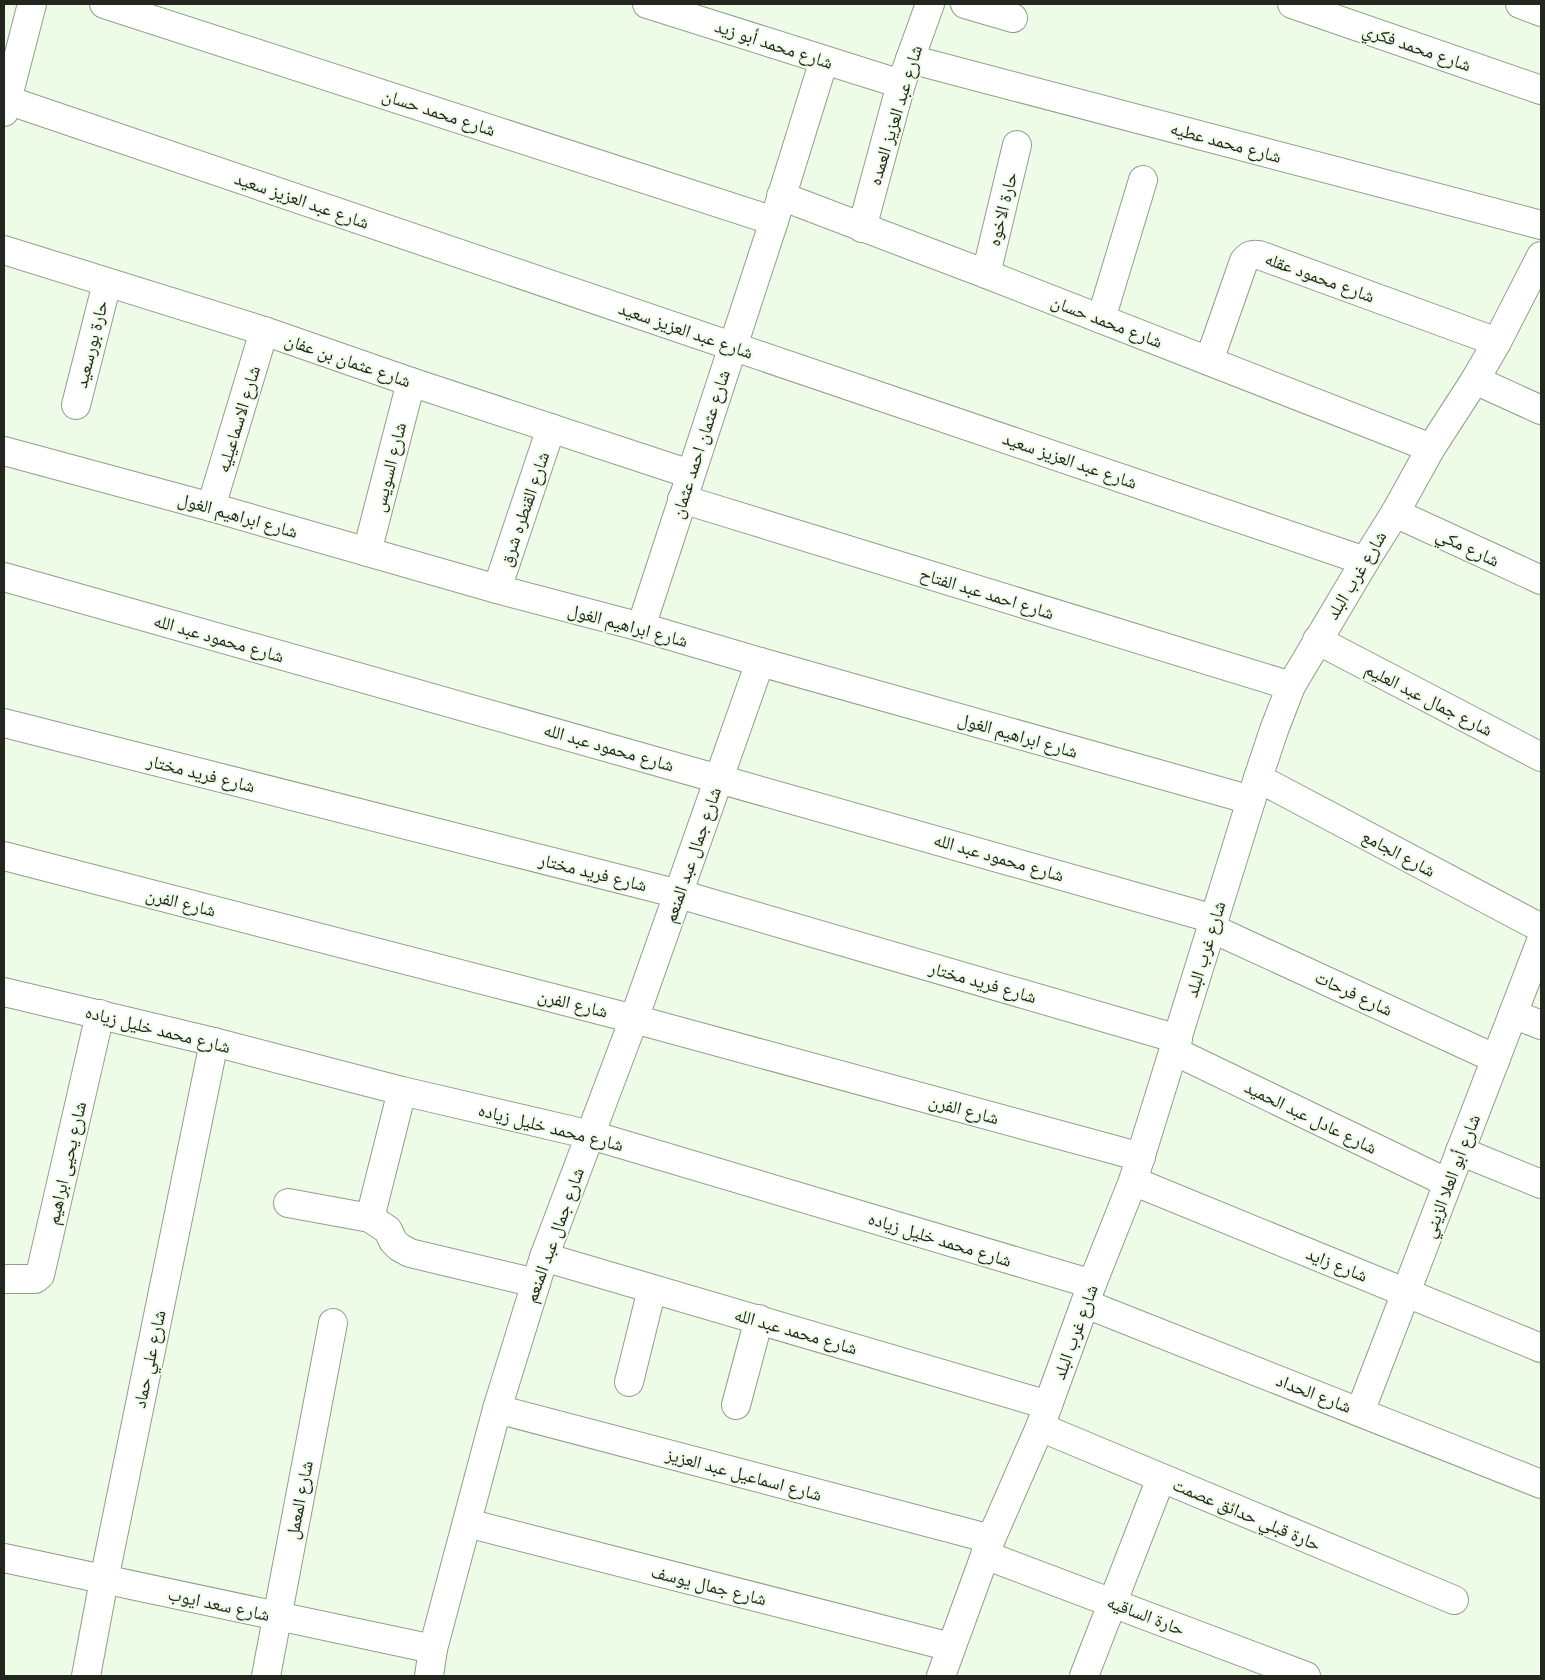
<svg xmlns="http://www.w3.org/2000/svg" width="1545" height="1680" viewBox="0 0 1545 1680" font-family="'Public Sans','Noto Naskh Arabic',sans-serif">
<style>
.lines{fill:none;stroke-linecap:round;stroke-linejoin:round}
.street-casing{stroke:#919e8b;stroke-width:30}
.street{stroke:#fff;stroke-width:28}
.labels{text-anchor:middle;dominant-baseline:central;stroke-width:4;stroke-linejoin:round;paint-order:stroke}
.street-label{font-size:18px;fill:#22261f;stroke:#eefce7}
</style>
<rect width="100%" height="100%" fill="#eefce7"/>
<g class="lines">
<defs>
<g id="street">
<path d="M104 4 774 221"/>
<path d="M647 4 901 84"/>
<path d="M965 4 1013 18"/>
<path d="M1292 4 1541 90"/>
<path d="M1520 4 1541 12"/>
<path d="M910 59 1541 225"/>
<path d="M7 100 1365 561"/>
<path d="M4 112 32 4"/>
<path d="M781 196 986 274 1431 448"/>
<path d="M862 228 901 84 930 4"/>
<path d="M4 250 264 331 411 382 690 474"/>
<path d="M986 274 1017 145"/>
<path d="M1101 319 1143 180"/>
<path d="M1209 361 1244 261C1249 255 1252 254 1259 255L1497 342"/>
<path d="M1475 380 1541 410"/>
<path d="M76 405 107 283"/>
<path d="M4 451 211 507 497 589 641 627 760 662 1251 800"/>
<path d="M682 499 1291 686"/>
<path d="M211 507 264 331"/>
<path d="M1395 513 1541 580"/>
<path d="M367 552 411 382"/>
<path d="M4 577 1214 919"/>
<path d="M497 589 551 428"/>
<path d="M641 627 774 221 824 60"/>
<path d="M1317 640 1541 757"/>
<path d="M4 723 679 894 1178 1039"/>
<path d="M1258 778 1541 928"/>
<path d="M4 856 634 1019 1141 1157"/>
<path d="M1211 928 1496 1059"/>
<path d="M4 992 214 1042 402 1091 591 1135 1092 1284"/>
<path d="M1513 1014 1541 1025"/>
<path d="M1174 1051 1448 1183"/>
<path d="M1460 1151 1541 1184"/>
<path d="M1133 1181 1541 1348"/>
<path d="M288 1203 370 1218 388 1230 393 1241 399 1247 410 1253 536 1283"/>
<path d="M370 1218 402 1091"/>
<path d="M544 1257 1048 1405"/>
<path d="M4 1279H35L40 1275 100 1014"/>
<path d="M1086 1304 1541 1484"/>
<path d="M629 1382 652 1289"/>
<path d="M736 1405 759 1319"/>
<path d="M497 1409 991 1539"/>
<path d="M1360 1412 1541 941"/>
<path d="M1040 1427 1454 1600"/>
<path d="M467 1523 951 1647"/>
<path d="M985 1555 1306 1676"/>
<path d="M4 1558 433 1649"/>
<path d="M86 1676 104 1580 214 1042"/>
<path d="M266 1676 333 1323"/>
<path d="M429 1676 433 1649 497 1409 544 1257 634 1019 760 662"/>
<path d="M941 1676 991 1539 1040 1427 1092 1284 1133 1181 1258 778 1274 730 1291 686 1365 561 1395 513 1431 448 1475 380 1497 342 1541 256"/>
<path d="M1084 1676 1161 1478"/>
</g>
</defs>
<use href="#street" class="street-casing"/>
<use href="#street" class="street"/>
</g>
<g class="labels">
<g class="street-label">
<text transform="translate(774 44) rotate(18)">شارع محمد أبو زيد</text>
<text transform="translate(1417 47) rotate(19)">شارع محمد فكري</text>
<text transform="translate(439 112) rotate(18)">شارع محمد حسان</text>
<text transform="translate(895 115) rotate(-73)">شارع عبد العزيز العمده</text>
<text transform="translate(1226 142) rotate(15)">شارع محمد عطيه</text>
<text transform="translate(302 200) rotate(19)">شارع عبد العزيز سعيد</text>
<text transform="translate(1002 209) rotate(-76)">حارة الاخوه</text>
<text transform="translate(1320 277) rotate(20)">شارع محمود عقله</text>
<text transform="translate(1107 321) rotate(21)">شارع محمد حسان</text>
<text transform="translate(686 330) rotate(19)">شارع عبد العزيز سعيد</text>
<text transform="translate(91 344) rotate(-76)">حارة بورسعيد</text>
<text transform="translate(348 360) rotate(19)">شارع عثمان بن عفان</text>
<text transform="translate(238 419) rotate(-73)">شارع الاسماعيليه</text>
<text transform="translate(700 444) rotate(-72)">شارع عثمان احمد عثمان</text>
<text transform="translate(1070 460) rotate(19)">شارع عبد العزيز سعيد</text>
<text transform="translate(389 467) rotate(-76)">شارع السويس</text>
<text transform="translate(524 509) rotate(-71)">شارع القنطره شرق</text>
<text transform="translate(238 515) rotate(16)">شارع ابراهيم الغول</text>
<text transform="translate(1468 547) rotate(25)">شارع مكي</text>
<text transform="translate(1356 575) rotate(-59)">شارع غرب البلد</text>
<text transform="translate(987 593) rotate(17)">شارع احمد عبد الفتاح</text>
<text transform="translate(628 625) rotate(15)">شارع ابراهيم الغول</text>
<text transform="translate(219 638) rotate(16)">شارع محمود عبد الله</text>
<text transform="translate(1429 699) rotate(27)">شارع جمال عبد العليم</text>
<text transform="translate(1018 735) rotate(16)">شارع ابراهيم الغول</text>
<text transform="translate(609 747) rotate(16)">شارع محمود عبد الله</text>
<text transform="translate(201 773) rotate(14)">شارع فريد مختار</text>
<text transform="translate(1399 853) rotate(28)">شارع الجامع</text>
<text transform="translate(692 855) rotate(-71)">شارع جمال عبد المنعم</text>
<text transform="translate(999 857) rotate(16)">شارع محمود عبد الله</text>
<text transform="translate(593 872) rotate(14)">شارع فريد مختار</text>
<text transform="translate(181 902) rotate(14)">شارع الفرن</text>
<text transform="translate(1205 949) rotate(-73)">شارع غرب البلد</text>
<text transform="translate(983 982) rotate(16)">شارع فريد مختار</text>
<text transform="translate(1354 993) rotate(25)">شارع فرحات</text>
<text transform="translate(573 1003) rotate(14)">شارع الفرن</text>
<text transform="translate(158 1029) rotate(14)">شارع محمد خليل زياده</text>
<text transform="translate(964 1109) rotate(15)">شارع الفرن</text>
<text transform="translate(1311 1117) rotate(26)">شارع عادل عبد الحميد</text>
<text transform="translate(551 1127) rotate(14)">شارع محمد خليل زياده</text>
<text transform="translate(66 1163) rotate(-77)">شارع يحيى ابراهيم</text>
<text transform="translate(1451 1176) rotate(-69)">شارع أبو العلا الزيني</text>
<text transform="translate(554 1235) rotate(-70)">شارع جمال عبد المنعم</text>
<text transform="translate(940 1239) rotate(17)">شارع محمد خليل زياده</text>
<text transform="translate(1337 1264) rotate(22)">شارع زايد</text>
<text transform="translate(796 1331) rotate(16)">شارع محمد عبد الله</text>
<text transform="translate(1075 1332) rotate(-70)">شارع غرب البلد</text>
<text transform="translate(149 1359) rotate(-78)">شارع علي حماد</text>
<text transform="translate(1314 1393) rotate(21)">شارع الحداد</text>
<text transform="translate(744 1474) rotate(15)">شارع اسماعيل عبد العزيز</text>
<text transform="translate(299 1500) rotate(-79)">شارع المعمل</text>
<text transform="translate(1247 1514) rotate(23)">حارة قبلي حدائق عصمت</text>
<text transform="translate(709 1585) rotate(14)">شارع جمال يوسف</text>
<text transform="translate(219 1604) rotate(12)">شارع سعد ايوب</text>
<text transform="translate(1146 1615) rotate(21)">حارة الساقيه</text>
</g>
</g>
<rect width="1545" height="1680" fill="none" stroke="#22261f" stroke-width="10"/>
</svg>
